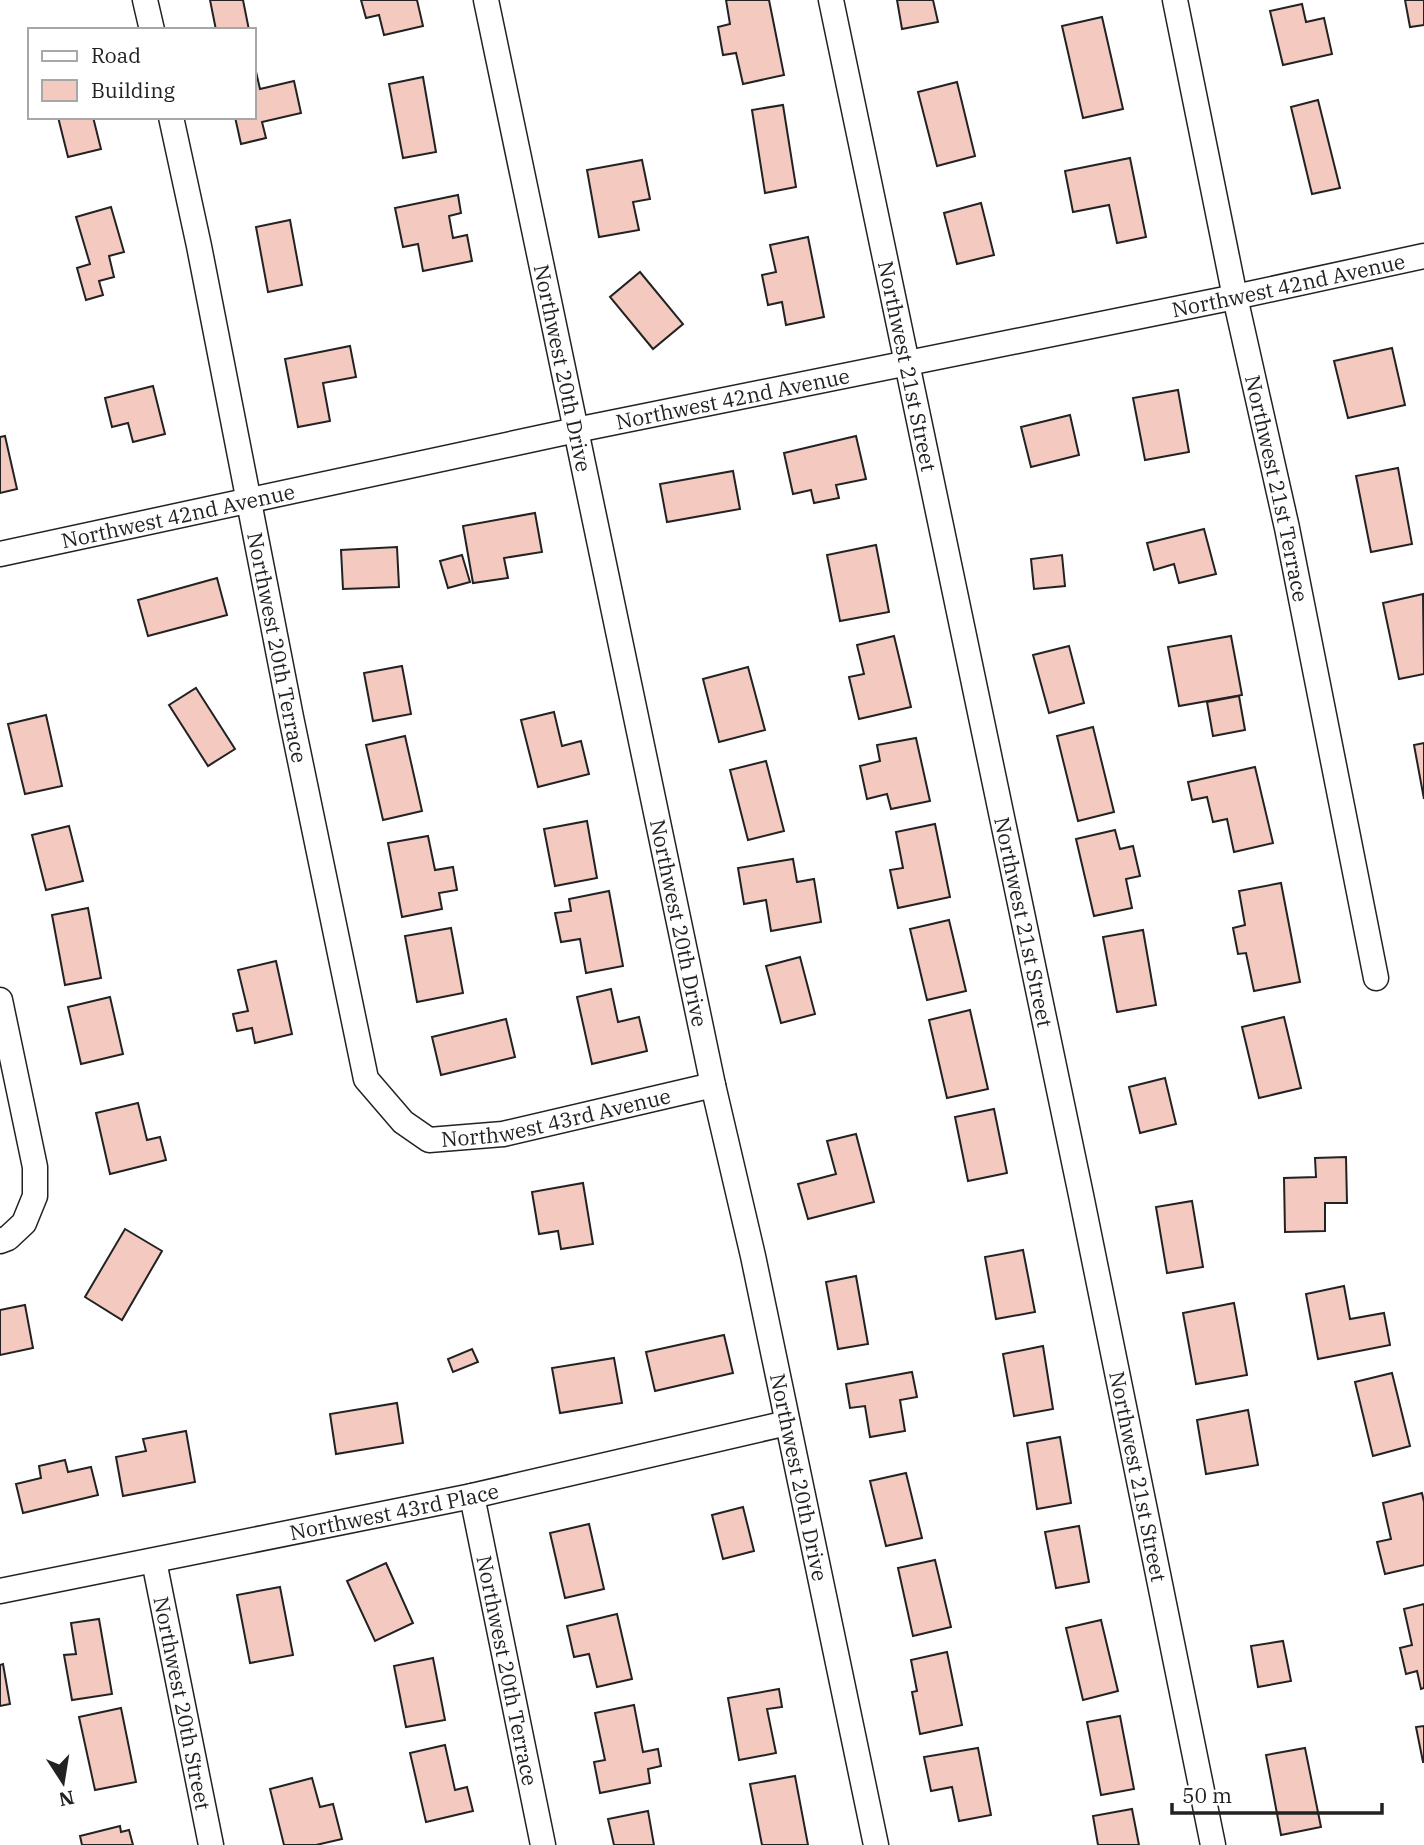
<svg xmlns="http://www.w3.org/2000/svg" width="1424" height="1845" viewBox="0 0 1424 1845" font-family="'IBM Plex Serif',serif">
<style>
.building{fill:#f3c9c0;stroke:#222;stroke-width:2}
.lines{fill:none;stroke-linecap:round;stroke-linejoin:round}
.street-casing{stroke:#222;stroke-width:27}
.street{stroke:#fff;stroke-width:24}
.labels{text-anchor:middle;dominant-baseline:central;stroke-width:5;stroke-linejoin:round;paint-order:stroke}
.street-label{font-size:21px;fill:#222;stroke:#fff}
</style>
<rect width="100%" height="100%" fill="#fff"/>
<g class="building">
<path d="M210 0H243L249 30H216Z"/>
<path d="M361 0H417L423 26 384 35 379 15 366 18Z"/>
<path d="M726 0H769L784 75 743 84 736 53 723 55 718 27 730 24Z"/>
<path d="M897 0H933L938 22 902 29Z"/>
<path d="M1405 0H1424V25L1410 27Z"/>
<path d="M1302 4 1306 22 1324 18 1332 54 1283 65 1270 11Z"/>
<path d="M1102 17 1123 109 1083 118 1062 26Z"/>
<path d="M254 63 260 89 294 81 301 113 262 122 266 138 241 144 235 117H254Z"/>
<path d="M423 77 436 152 403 158 389 84Z"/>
<path d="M957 82 975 156 937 166 918 92Z"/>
<path d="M1318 100 1340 188 1312 194 1291 107Z"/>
<path d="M783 105 796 187 765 193 752 110Z"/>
<path d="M58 117H93L101 149 68 157Z"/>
<path d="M1130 158 1146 237 1117 243 1109 205 1073 212 1065 171Z"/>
<path d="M642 160 650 199 633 202 639 230 599 237 587 170Z"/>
<path d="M458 195 461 213 449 216 453 238 467 235 472 261 423 271 418 244 403 247 395 208Z"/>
<path d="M981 203 994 255 957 264 944 213Z"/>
<path d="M111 207 124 252 109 256 114 277 99 281 103 295 86 300 77 268 90 264 76 217Z"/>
<path d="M290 220 302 285 268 292 256 227Z"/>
<path d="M808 237 824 317 786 325 782 302 768 305 762 275 776 272 770 245Z"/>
<path d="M640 272 683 324 653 349 610 297Z"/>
<path d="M350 346 356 377 323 383 330 421 298 427 285 359Z"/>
<path d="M1392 348 1405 405 1348 418 1334 361Z"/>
<path d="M153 386 165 434 133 442 128 423 112 427 105 398Z"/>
<path d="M1178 390 1189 452 1145 460 1133 398Z"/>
<path d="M1070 415 1079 455 1031 467 1021 427Z"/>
<path d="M5 436 17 489 0 493V437Z"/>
<path d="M856 436 866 479 836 485 839 498 814 503 811 490 793 494 784 453Z"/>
<path d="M1398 468 1412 544 1371 552 1356 476Z"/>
<path d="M733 471 740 509 667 522 660 484Z"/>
<path d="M535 513 542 552 504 558 508 578 473 583 463 526Z"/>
<path d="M1204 529 1216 574 1179 583 1174 564 1154 570 1147 543Z"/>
<path d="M876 545 889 612 840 621 827 555Z"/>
<path d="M397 547 399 587 343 589 341 550Z"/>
<path d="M462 555 470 582 448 588 440 561Z"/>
<path d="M1062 555 1065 586 1034 589 1031 559Z"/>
<path d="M217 578 227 615 148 636 138 600Z"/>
<path d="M1423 594 1424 674 1399 679 1383 603Z"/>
<path d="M894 636 911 707 859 719 849 677 864 674 857 645Z"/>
<path d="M1231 636 1242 695 1179 706 1168 647Z"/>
<path d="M1069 646 1084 703 1049 713 1033 655Z"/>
<path d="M402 666 411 714 373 721 364 673Z"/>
<path d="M748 667 765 730 719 742 703 679Z"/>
<path d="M196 688 235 749 208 766 169 705Z"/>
<path d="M1239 696 1245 730 1213 736 1207 702Z"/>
<path d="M554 712 562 746 581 741 589 774 538 787 521 720Z"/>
<path d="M46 715 62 786 25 794 8 724Z"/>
<path d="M1093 727 1114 812 1078 821 1057 736Z"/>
<path d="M405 736 422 811 383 820 366 745Z"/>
<path d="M916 738 930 801 891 809 887 794 867 799 860 766 880 761 877 745Z"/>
<path d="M1424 743V799L1414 745Z"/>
<path d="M766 761 784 831 748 840 730 770Z"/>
<path d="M1255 767 1273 843 1234 852 1227 819 1213 822 1207 797 1192 800 1188 782Z"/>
<path d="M587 821 597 878 555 886 544 829Z"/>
<path d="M935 824 950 897 898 908 890 870 903 868 896 832Z"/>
<path d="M69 826 83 881 46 890 32 835Z"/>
<path d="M1115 830 1120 849 1133 846 1140 876 1126 879 1132 908 1094 916 1076 839Z"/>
<path d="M428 836 435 870 453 867 457 890 439 893 442 909 402 917 388 843Z"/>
<path d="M793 859 797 882 814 879 821 922 771 931 766 900 744 904 738 868Z"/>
<path d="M1281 883 1300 982 1254 991 1246 953 1238 954 1233 928 1245 925 1239 891Z"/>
<path d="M609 891 623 966 586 973 580 939 561 942 555 913 571 911 569 899Z"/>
<path d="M88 908 101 978 65 985 52 915Z"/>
<path d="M949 920 966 991 927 1000 910 929Z"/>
<path d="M451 928 463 993 417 1002 405 936Z"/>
<path d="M1143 930 1156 1005 1117 1012 1103 937Z"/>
<path d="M800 957 815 1014 781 1023 766 966Z"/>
<path d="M276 961 292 1034 255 1043 252 1028 237 1031 233 1014 248 1011 238 970Z"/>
<path d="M611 989 618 1022 639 1017 647 1051 592 1064 577 997Z"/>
<path d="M110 997 123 1054 81 1064 68 1007Z"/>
<path d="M970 1010 988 1089 947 1098 929 1020Z"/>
<path d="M1284 1017 1301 1088 1259 1098 1242 1027Z"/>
<path d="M506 1019 515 1057 441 1075 432 1037Z"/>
<path d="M1165 1078 1176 1124 1140 1133 1129 1087Z"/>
<path d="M138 1103 147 1140 160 1137 166 1160 110 1174 96 1113Z"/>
<path d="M994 1109 1007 1173 968 1181 955 1117Z"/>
<path d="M856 1134 874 1202 808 1219 798 1184 836 1174 827 1141Z"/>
<path d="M1346 1157 1347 1203H1325V1231L1285 1232 1284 1178 1316 1177 1315 1158Z"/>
<path d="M583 1183 593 1244 561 1249 558 1231 539 1234 532 1192Z"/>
<path d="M1192 1201 1203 1267 1167 1273 1156 1207Z"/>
<path d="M125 1229 162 1251 122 1320 85 1297Z"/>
<path d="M1023 1250 1035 1312 996 1319 985 1257Z"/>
<path d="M856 1276 868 1344 838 1349 826 1282Z"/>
<path d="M1344 1286 1350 1319 1384 1313 1390 1345 1318 1359 1306 1294Z"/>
<path d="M1234 1303 1247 1375 1196 1384 1183 1313Z"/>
<path d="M25 1305 33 1348 0 1355V1310Z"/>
<path d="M724 1335 733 1373 655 1391 646 1352Z"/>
<path d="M1043 1346 1053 1409 1014 1416 1003 1354Z"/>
<path d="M472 1349 478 1362 453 1372 448 1359Z"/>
<path d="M614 1358 622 1403 560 1413 552 1368Z"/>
<path d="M912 1372 917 1397 900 1400 905 1431 870 1437 865 1406 850 1408 846 1384Z"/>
<path d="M1392 1373 1410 1446 1373 1456 1355 1382Z"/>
<path d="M397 1403 403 1443 336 1454 330 1414Z"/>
<path d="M1248 1410 1258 1465 1206 1474 1197 1420Z"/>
<path d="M186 1431 195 1482 123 1496 116 1457 146 1451 143 1439Z"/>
<path d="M1060 1437 1071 1503 1037 1509 1027 1443Z"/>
<path d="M65 1460 68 1472 91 1467 98 1495 23 1513 16 1484 41 1478 39 1466Z"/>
<path d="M906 1473 922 1538 886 1546 870 1481Z"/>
<path d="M1422 1493 1424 1502V1565L1385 1574 1377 1542 1391 1539 1383 1503Z"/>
<path d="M743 1507 754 1551 723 1559 712 1515Z"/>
<path d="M589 1524 604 1589 565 1598 550 1533Z"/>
<path d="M1079 1526 1089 1582 1056 1588 1045 1532Z"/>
<path d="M935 1560 951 1627 913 1636 898 1568Z"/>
<path d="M386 1563 413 1623 375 1641 347 1581Z"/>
<path d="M280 1587 293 1655 250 1663 237 1595Z"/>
<path d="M1424 1604V1688L1421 1689 1417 1671 1406 1674 1400 1648 1412 1645 1404 1609Z"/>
<path d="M617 1614 632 1679 597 1687 589 1654 574 1657 567 1626Z"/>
<path d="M99 1619 112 1694 72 1700 64 1655 76 1654 71 1623Z"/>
<path d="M1101 1620 1118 1691 1083 1700 1066 1628Z"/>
<path d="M1283 1641 1291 1681 1258 1687 1251 1646Z"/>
<path d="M947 1652 962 1725 920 1734 912 1692 917 1691 911 1660Z"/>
<path d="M433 1658 445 1720 406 1727 394 1666Z"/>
<path d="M3 1664 10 1704 0 1706V1665Z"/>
<path d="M779 1689 782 1707 767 1709 776 1753 739 1760 728 1698Z"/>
<path d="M634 1705 643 1752 658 1749 661 1766 648 1769 650 1783 600 1793 594 1762 605 1760 595 1713Z"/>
<path d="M121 1708 136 1782 95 1790 79 1717Z"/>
<path d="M1120 1716 1134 1789 1101 1795 1087 1722Z"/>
<path d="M1424 1726V1762H1423L1416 1727Z"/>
<path d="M445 1745 455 1790 467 1787 473 1811 426 1822 410 1753Z"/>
<path d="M978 1748 991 1815 959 1821 952 1787 931 1791 924 1757Z"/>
<path d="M1305 1748 1321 1827 1281 1835 1266 1755Z"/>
<path d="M795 1776 808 1845H762L750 1784Z"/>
<path d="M312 1778 320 1807 333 1804 342 1839 316 1845H284L270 1789Z"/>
<path d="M1132 1809 1139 1845H1098L1093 1816Z"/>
<path d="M648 1811 654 1845H614L608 1819Z"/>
<path d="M120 1826 121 1832 129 1830 133 1845H82L80 1836Z"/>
</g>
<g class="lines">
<defs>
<g id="street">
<path d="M145 0 152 30"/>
<path id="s1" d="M486 0 713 1085 753 1256 876 1845"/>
<path id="s2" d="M831 0 1081 1195 1213 1845"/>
<path id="s3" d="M1175 0 1235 297 1287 528 1376 978"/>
<path id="s4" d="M171 117 199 246 291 717 366 1079 403 1122 429 1140 503 1134 713 1085"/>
<path id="s5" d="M0 554 576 430 1235 297 1424 256"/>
<path d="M0 1000 35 1167V1196L24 1223 8 1238 0 1241"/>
<path id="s6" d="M472 1496 543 1845"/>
<path id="s7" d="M154 1561 211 1845"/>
<path id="s8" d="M0 1591 472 1496 787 1423"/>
</g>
</defs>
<use href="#street" class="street-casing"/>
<use href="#street" class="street"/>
</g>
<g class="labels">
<g class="street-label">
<text stroke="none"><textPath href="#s5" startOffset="1316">Northwest 42nd Avenue</textPath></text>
<text stroke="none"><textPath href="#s2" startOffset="374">Northwest 21st Street</textPath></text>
<text stroke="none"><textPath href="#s1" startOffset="376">Northwest 20th Drive</textPath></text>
<text stroke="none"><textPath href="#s5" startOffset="749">Northwest 42nd Avenue</textPath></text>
<text stroke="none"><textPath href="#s3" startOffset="499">Northwest 21st Terrace</textPath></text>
<text stroke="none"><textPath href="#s5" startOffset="182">Northwest 42nd Avenue</textPath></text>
<text stroke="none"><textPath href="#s4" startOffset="541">Northwest 20th Terrace</textPath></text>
<text stroke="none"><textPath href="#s2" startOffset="942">Northwest 21st Street</textPath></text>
<text stroke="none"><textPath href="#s1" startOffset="943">Northwest 20th Drive</textPath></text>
<text stroke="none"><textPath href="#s4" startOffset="1199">Northwest 43rd Avenue</textPath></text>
<text stroke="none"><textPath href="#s1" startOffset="1510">Northwest 20th Drive</textPath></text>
<text stroke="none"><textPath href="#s2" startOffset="1508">Northwest 21st Street</textPath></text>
<text stroke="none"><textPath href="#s8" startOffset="402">Northwest 43rd Place</textPath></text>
<text stroke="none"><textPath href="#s6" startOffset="178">Northwest 20th Terrace</textPath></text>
<text stroke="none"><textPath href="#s7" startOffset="145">Northwest 20th Street</textPath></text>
</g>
</g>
<rect x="28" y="28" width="228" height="91" fill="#ffffff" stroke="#a7a7a7" stroke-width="2"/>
<rect x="42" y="51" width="35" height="10" fill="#ffffff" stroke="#a7a7a7" stroke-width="2"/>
<text x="91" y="63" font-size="21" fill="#222222">Road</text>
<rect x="42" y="80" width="35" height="21" fill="#f3c9c0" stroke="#a7a7a7" stroke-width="2"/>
<text x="91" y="98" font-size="21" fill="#222222">Building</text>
<g transform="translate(63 1782) rotate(168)" stroke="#ffffff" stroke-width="5" paint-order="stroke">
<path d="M0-5L12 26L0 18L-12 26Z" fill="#222222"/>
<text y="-10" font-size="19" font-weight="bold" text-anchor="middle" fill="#222222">N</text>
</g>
<path d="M1172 1803v10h210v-10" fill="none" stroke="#222222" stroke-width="3.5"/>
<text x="1182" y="1803" font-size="21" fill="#222222" stroke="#ffffff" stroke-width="5" paint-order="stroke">50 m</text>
</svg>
